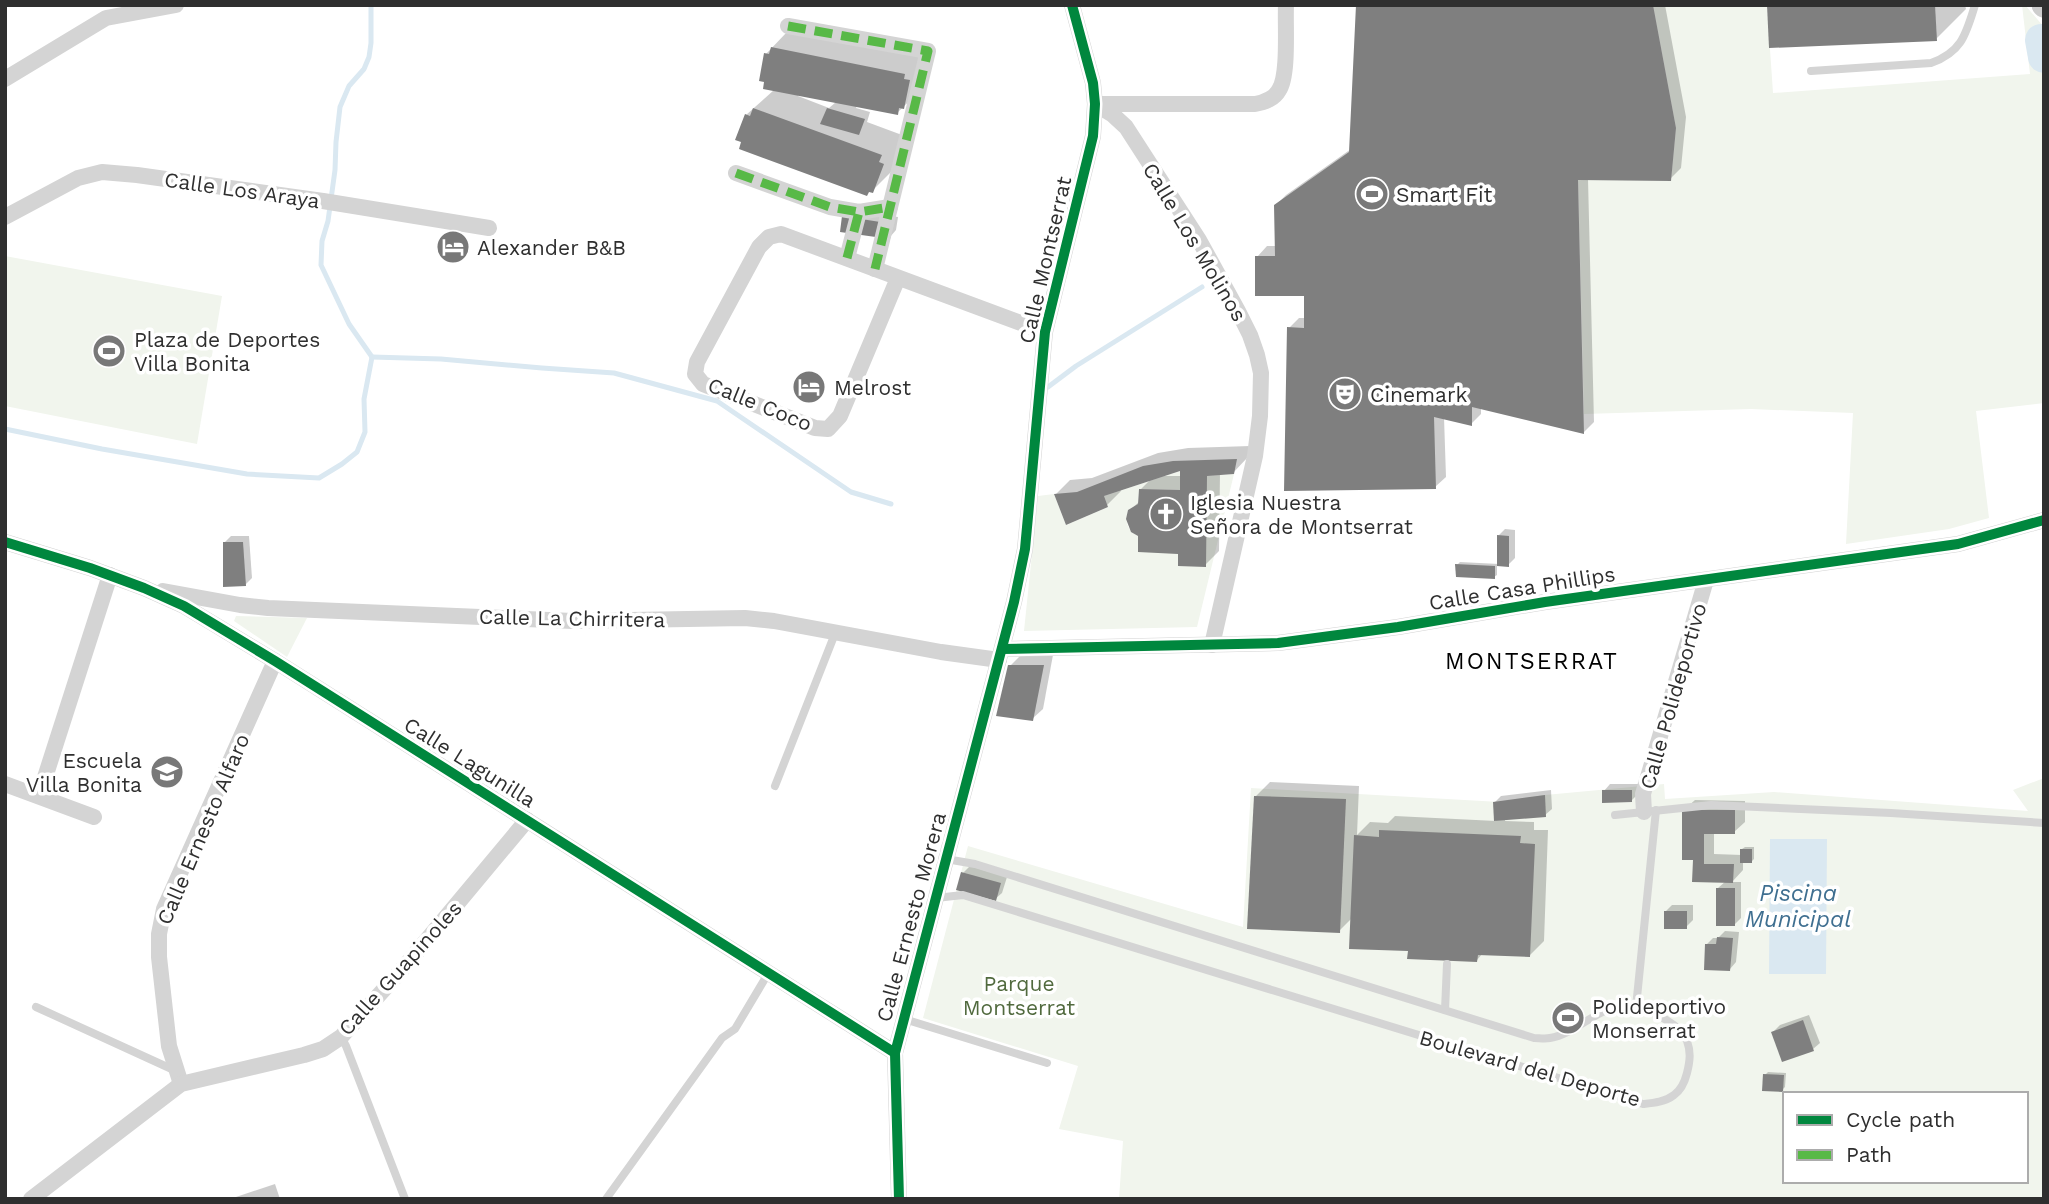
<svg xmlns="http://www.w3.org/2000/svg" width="2049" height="1204" viewBox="0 0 2049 1204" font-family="'Work Sans',sans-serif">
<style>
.green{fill:#f1f5ed;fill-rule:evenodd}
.water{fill:#dae8f1}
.shadow{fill:#0003;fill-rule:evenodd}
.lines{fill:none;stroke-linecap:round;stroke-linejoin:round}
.stream{stroke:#dae8f1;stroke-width:5}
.river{stroke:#dae8f1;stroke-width:32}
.building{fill:#7f7f7f}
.service{stroke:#d4d4d4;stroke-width:8}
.minor{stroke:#d4d4d4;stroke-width:16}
.secondary{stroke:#cdcdcd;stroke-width:23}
.quiet{stroke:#58b947;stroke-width:9;stroke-dasharray:18 9;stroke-linecap:butt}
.cycleway-casing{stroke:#fff;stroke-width:15}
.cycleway{stroke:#00873e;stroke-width:10}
.labels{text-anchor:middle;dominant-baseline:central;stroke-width:7;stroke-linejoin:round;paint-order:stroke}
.street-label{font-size:21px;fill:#2f2f2f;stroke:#fff}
.poi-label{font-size:21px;fill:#2f2f2f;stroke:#fff;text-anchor:start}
.park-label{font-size:21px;fill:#516a3e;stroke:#fff}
.neighbourhood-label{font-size:23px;letter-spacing:2px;fill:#000;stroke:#fff}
.water-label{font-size:23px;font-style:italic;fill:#3f6f90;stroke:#fff}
</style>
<rect width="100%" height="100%" fill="#fff"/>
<g class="green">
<path d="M1653 5H1767L1773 93 2030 74 2022 5H2025L2044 27V403L1976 411 1989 518 1949 529 1846 544 1853 413 1751 409 1584 414 1578 180H1671L1676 128Z"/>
<path d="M5 256 222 296 197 444 5 406Z"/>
<path d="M1180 471V490L1139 489 1138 504 1128 510C1125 522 1127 530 1138 536L1207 476 1234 474 1197 627 1024 631 1038 496 1054 494 1066 525 1108 507 1104 496Z"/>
<path d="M236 616 307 618 287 657 234 621Z"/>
<path d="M2044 778V1199H1119L1123 1141 1059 1129 1078 1066 923 1018 968 846 1243 927 1251 788 1500 802 1545 795 1664 784 1665 799 1774 792 2028 811 2013 790ZM1785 1094H2026V1181H1785Z"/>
</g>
<path class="water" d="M1770 839H1827L1826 974H1769Z"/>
<g class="shadow">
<path d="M1358 5H1665L1686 117 1681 168 1670 179H1588L1594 422 1584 432 1481 407V414L1471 424 1444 417 1446 477 1435 487 1289 328 1299 318H1306L1305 295 1257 257 1267 246H1276L1275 206 1286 195 1351 149Z"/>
<path d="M1769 5H1965L1966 9 1936 39Z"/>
<path d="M786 33 925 53V86L897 113 857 106 856 108 870 112 867 122 902 135 893 170 872 191 746 115 774 90 766 54ZM798 94 836 102 829 108 798 96Z"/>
<path d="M851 210 898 217 896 230 890 237Z"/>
<path d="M1250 446 1247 458 1233 473H1220L1219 551 1205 565 1180 552 1140 535 1129 511 1140 501V490L1152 478 1120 489 1121 491 1107 505 1056 494 1070 480 1092 478 1158 453 1188 448ZM1182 469V476H1161Z"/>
<path d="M1505 529 1515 530V558L1508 565H1497V575L1494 577 1457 565 1460 562 1499 564 1498 536Z"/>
<path d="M231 536H249L252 578 245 585 224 543Z"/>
<path d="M1021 655H1053L1043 709 1032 719 1010 666Z"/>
<path d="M1270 782 1359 786 1357 835 1370 822 1388 823 1395 816 1496 821 1495 802 1501 796 1551 790 1552 809 1545 815 1505 819V821L1534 822V830H1548L1544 941 1530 955 1483 953 1477 960 1409 949 1352 918 1339 931 1256 796Z"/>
<path d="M1610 784H1638V794L1631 801 1604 791Z"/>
<path d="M1695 800 1745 801V822L1734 832H1714V854L1742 855V849L1745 847H1754V859L1751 862H1743V870L1732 882H1741V918L1734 925 1718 888 1726 881 1694 858 1684 810Z"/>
<path d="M970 866 1007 877 1002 893 995 899 963 873Z"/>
<path d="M1672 905H1693V920L1686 927 1665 912Z"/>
<path d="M1725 931 1739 932 1736 962 1730 969 1706 945 1713 938H1718Z"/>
<path d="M1809 1015 1820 1043 1813 1049 1773 1032 1780 1025Z"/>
<path d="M1768 1072 1786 1073 1785 1087 1782 1090 1765 1075Z"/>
<path d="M275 1184 280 1199H231L233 1198Z"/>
</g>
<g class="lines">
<g class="stream">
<path d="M371 5V43L369 57 364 69 349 86 340 107 336 142 335 170 328 221 322 241 321 265 349 324 372 357"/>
<path d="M372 357 441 359 542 368 614 373 717 401 851 492 891 504"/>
<path d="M1048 387 1076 366 1202 287"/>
<path d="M5 429 102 449 247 474 319 478 342 464 357 452 365 432 364 399 372 357"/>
</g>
<path class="river" d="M2041 40 2044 57"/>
</g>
<g class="building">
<path d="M1356 5H1653L1676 128 1671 181 1578 180 1584 434 1472 407V426L1434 417 1436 489 1284 491 1287 327 1304 328V296H1255V256H1275L1274 205 1349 152Z"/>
<path d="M1767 5H1935L1937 41 1769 48Z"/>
<path d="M771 47 905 74 904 79 910 80 904 109 899 108 898 115 763 89 764 82 759 81 764 53 769 54Z"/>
<path d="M753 108 882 155 879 162 884 164 873 193 869 192 867 196 739 149 741 142 735 140 745 114 750 116Z"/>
<path d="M827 108 865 119 859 135 820 124Z"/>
<path d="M842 216 893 224 890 239 840 232Z"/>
<path d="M1237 459 1234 474 1207 476 1206 567 1178 566V554L1138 552V536L1131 532 1126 519 1128 510 1138 504 1139 489 1180 490V471L1104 496 1108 507 1066 525 1054 494 1077 492 1143 466 1173 461Z"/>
<path d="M1497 535 1509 536V567L1497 566Z"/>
<path d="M223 542H243L246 586 223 587Z"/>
<path d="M1455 564 1495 566V579L1456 577Z"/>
<path d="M1008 665H1044L1033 721 996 716Z"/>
<path d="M1602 790H1632V802L1602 803Z"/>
<path d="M1545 795 1546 817 1494 821 1493 802Z"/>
<path d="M1254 796 1346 799 1340 933 1247 929Z"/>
<path d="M1682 810H1735V834H1704V864H1734L1733 883 1692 882 1693 860H1682Z"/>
<path d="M1379 830 1521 836 1520 843 1535 844 1530 957 1478 955 1477 962 1407 959 1408 951 1349 949 1354 835 1379 837Z"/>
<rect x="1740" y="849" width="12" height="14"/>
<path d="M961 872 1001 883 996 901 956 890Z"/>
<rect x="1716" y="888" width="19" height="38"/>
<rect x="1664" y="911" width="23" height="18"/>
<path d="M1717 937 1733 938 1730 971 1704 970 1705 944H1716Z"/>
<path d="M1803 1020 1814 1051 1782 1062 1771 1032Z"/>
<path d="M1763 1074 1784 1075 1783 1092 1762 1091Z"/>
</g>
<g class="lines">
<g class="service">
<path d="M1811 71 1931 63C1962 52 1966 34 1975 5"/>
<path d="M775 786 836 631"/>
<path d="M1615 815 1711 805 1891 813 2044 823"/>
<path d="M936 898 963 895 1643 1104C1653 1103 1665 1102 1674 1095 1681 1090 1685 1081 1687 1073 1690 1061 1691 1052 1687 1041 1681 1024 1646 1007 1629 1006 1600 1004 1578 1033 1550 1038 1545 1039 1539 1038 1534 1038L975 864 946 859"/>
<path d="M36 1007 176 1071"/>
<path d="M1636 1007 1656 810"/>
<path d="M1445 1010 1447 964"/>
<path d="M904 1019 1047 1063"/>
<path d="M341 1037 346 1046 405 1199"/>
<path d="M606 1199 722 1038 735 1029 769 972"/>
</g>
<g class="minor">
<path d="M788 26 928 51 875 269"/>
<path d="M5 79 106 18 176 5"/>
<path d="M1095 104 1113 115 1126 127 1199 240 1238 311 1250 335 1257 355 1261 373 1260 416 1255 456 1212 645"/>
<path d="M1095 104H1255C1265 102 1274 99 1279 90 1289 75 1285 25 1286 5"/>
<path d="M736 173 830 207 859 212 890 207"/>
<path d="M5 217 78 178 102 172 137 175 323 201 489 228"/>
<path d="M847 258 859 212"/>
<path d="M898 278 840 416 828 429 815 428 703 384 695 374 697 362 759 247 769 237 781 234 1045 332"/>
<path d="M5 542 90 568 144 588 184 606 275 661 895 1053"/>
<path d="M163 591 240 605 268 608 573 621 745 618 774 621 941 652 999 660"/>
<path d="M1002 649 1278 643 1398 627 1545 602 1958 544 2044 520"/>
<path d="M5 784 94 817"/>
<path d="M39 796 110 575"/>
<path d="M1644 812 1643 794 1706 580"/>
<path d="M181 1084 169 1046 159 957V934L164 909 275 661"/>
<path d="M31 1199 181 1084 304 1055 323 1049 341 1037 406 965 527 820"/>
<path d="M899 1199 895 1053 1014 602 1025 549 1045 332 1093 136 1095 104 1093 83 1072 5"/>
</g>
<path class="secondary" d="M2043 5 2044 6"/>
<g class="quiet">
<path d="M788 26 928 51 875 269"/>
<path d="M736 173 830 207 859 212 890 207"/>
<path d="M847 258 859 212"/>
</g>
<defs>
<g id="cycleway">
<path d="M5 542 90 568 144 588 184 606 275 661 895 1053"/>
<path d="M1002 649 1278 643 1398 627 1545 602 1958 544 2044 520"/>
<path d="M899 1199 895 1053 1014 602 1025 549 1045 332 1093 136 1095 104 1093 83 1072 5"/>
</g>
</defs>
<use href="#cycleway" class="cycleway-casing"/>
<use href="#cycleway" class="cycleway"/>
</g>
<defs>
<symbol id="stadium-disc" viewBox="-11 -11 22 22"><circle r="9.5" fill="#787878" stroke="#fff"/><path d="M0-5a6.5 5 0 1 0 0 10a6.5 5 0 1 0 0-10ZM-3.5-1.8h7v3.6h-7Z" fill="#fff"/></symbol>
<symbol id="hotel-disc" viewBox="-11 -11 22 22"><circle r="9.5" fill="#787878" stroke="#fff"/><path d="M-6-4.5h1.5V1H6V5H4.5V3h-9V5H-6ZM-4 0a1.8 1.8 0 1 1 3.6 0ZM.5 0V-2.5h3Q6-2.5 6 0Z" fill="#fff"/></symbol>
<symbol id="theatre-disc" viewBox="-11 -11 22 22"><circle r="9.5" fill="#787878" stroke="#fff"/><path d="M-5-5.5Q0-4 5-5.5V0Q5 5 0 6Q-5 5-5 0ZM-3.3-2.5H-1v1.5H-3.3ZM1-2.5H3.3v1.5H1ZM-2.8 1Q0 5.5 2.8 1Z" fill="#fff"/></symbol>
<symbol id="church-disc" viewBox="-11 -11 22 22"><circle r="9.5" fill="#787878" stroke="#fff"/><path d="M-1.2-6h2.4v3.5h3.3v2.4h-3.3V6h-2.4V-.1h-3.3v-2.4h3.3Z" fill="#fff"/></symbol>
<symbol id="school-disc" viewBox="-11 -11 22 22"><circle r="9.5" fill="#787878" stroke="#fff"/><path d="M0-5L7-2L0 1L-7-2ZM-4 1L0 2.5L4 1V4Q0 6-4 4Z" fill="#fff"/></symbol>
</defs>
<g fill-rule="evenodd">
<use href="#stadium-disc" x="1353" y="175" width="38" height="38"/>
<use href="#hotel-disc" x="434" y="228" width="38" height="38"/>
<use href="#stadium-disc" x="90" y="332" width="38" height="38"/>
<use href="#hotel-disc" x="790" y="368" width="38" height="38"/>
<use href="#theatre-disc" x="1326" y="375" width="38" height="38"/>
<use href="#church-disc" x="1147" y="495" width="38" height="38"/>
<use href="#school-disc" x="148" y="753" width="38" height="38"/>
<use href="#stadium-disc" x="1549" y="999" width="38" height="38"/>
</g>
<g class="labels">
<g class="street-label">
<text transform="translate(242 190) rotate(8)">Calle Los Araya</text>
<text transform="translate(1195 242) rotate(59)">Calle Los Molinos</text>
<text transform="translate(1045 260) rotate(-77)">Calle Montserrat</text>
<text transform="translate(760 404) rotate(22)">Calle Coco</text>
<text transform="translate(1522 588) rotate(-9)">Calle Casa Phillips</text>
<text transform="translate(572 618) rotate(1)">Calle La Chirritera</text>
<text transform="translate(1673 696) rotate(-74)">Calle Polideportivo</text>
<text transform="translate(470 762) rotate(32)">Calle Lagunilla</text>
<text transform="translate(203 829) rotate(-67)">Calle Ernesto Alfaro</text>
<text transform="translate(911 917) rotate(-75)">Calle Ernesto Morera</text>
<text transform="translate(400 968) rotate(-48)">Calle Guapinoles</text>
<text transform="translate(1530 1068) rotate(16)">Boulevard del Deporte</text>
</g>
<g class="poi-label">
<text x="1396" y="194">Smart Fit</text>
<text x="477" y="247">Alexander B&amp;B</text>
<text x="134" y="339">Plaza de Deportes<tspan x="134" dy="24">Villa Bonita</tspan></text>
<text x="834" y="387">Melrost</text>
<text x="1370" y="394">Cinemark</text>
<text x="1190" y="502">Iglesia Nuestra<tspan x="1190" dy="24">Señora de Montserrat</tspan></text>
<text x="142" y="760" text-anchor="end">Escuela<tspan x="142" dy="24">Villa Bonita</tspan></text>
<text x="1592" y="1006">Polideportivo<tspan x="1592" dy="24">Monserrat</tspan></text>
</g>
<g class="park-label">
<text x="1019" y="983">Parque<tspan x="1019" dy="24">Montserrat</tspan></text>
</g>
<g class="neighbourhood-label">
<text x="1532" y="661">MONTSERRAT</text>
</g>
<g class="water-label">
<text x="1798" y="893">Piscina<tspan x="1798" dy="26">Municipal</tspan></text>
</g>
</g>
<rect width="2049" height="1204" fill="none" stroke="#2f2f2f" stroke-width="14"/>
<rect x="1783" y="1092" width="245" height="91" fill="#ffffff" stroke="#acacac" stroke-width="2"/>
<rect x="1797" y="1115" width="35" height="10" fill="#00873e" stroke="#acacac" stroke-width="2"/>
<text x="1846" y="1127" font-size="21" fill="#2f2f2f">Cycle path</text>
<rect x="1797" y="1150" width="35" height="10" fill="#58b947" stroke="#acacac" stroke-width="2"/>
<text x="1846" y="1162" font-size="21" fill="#2f2f2f">Path</text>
</svg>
